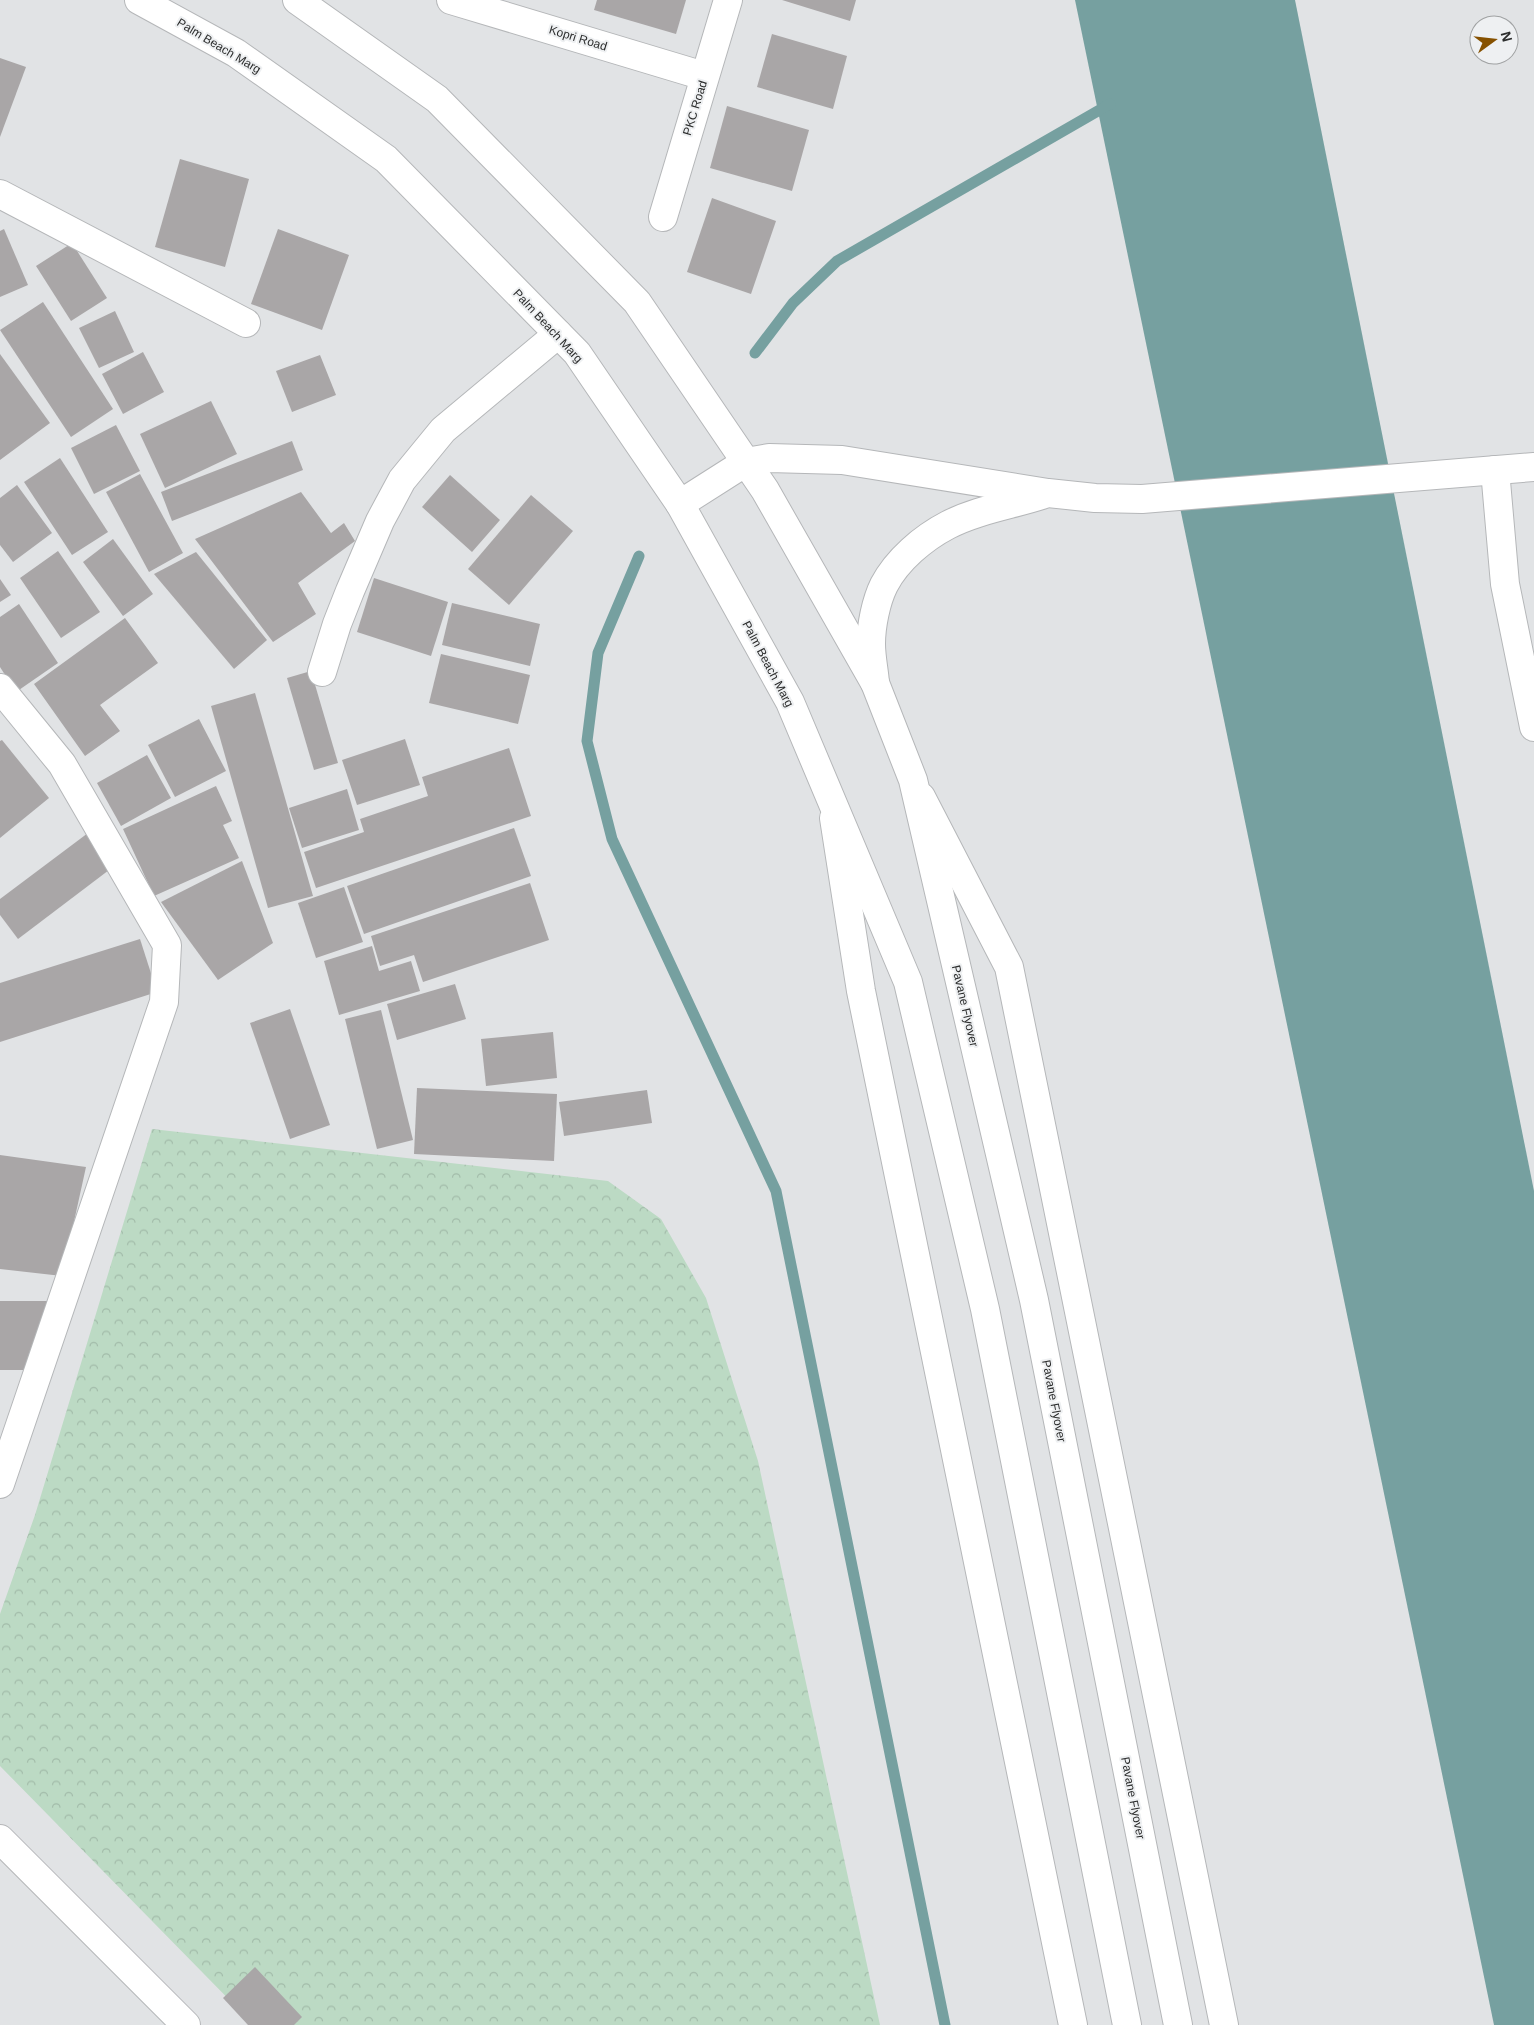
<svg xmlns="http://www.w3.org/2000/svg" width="1534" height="2025" viewBox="0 0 1534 2025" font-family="Arial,sans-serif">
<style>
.park{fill:url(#park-crowns)}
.water{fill:#76a0a0}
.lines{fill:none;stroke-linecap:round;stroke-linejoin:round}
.stream{stroke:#76a0a0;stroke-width:11}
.building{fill:#a9a6a7}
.minor-casing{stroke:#b5b7b9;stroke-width:30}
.secondary-casing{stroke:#b5b7b9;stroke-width:30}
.primary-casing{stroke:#b5b7b9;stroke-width:30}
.minor{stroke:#fff;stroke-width:28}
.secondary{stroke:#fff;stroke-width:28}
.primary{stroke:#fff;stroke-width:28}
.labels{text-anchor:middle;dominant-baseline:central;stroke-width:4;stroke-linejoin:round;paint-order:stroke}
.street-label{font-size:12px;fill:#2b2c2c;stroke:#eef0f2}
</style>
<defs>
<pattern id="park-crowns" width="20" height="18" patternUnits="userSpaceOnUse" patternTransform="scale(1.25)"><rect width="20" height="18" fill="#bcdac4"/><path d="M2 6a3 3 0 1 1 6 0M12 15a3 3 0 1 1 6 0" fill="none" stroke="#a2bba9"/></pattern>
</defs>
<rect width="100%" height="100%" fill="#e1e3e5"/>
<path class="park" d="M152 1129 608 1181 661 1219 706 1298 758 1461 880 2025H254L0 1766V1614L35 1515Z"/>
<path class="water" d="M1075 0H1295L1534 1191V2025H1494Z"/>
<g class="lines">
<g class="stream">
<path d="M755 353 793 303 837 261 1110 104"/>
<path d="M639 556 598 653 587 741 612 839 776 1191 945 2025"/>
</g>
</g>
<g class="building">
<path d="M597 0H686L676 34 594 10Z"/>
<path d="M782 0H856L850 21Z"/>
<path d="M772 34 847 56 833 109 757 87Z"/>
<path d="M0 58 26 67 0 137Z"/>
<path d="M727 106 809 130 792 191 710 168Z"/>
<path d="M180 159 249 179 225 267 155 247Z"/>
<path d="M712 198 776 221 751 294 687 272Z"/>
<path d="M4 229 28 285 0 297V231Z"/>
<path d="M278 229 349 255 322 330 251 304Z"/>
<path d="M72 243 107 298 71 321 36 266Z"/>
<path d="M43 302 113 409 71 437 0 330Z"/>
<path d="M115 311 134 352 99 368 79 328Z"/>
<path d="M143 352 164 392 123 414 102 374Z"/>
<path d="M0 354 50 423 0 460Z"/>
<path d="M320 355 336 395 292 412 276 371Z"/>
<path d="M211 401 237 454 165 488 140 434Z"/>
<path d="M116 425 140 471 94 494 71 448Z"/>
<path d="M292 441 303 470 172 521 161 492Z"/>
<path d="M60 458 108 532 72 555 24 482Z"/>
<path d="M140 474 183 553 149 572 106 492Z"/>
<path d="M450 475 500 520 472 552 422 507Z"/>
<path d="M17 485 52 533 13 562 0 545V498Z"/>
<path d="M301 492 331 533 344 523 355 541 298 583 316 614 273 642 195 539Z"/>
<path d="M531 495 573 531 509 605 468 569Z"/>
<path d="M113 539 153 594 123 616 83 562Z"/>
<path d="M58 551 100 612 61 638 20 578Z"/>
<path d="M196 552 267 640 234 669 154 574Z"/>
<path d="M374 578 448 602 431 656 357 632Z"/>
<path d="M0 579 11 595 0 602Z"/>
<path d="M452 603 540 624 530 666 442 645Z"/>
<path d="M19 604 58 663 16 692 0 667V617Z"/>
<path d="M125 618 158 663 100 705 120 731 85 756 34 684Z"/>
<path d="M441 654 530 675 518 724 429 703Z"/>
<path d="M311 671 338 763 314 770 287 678Z"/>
<path d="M255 693 313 896 268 908 211 706Z"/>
<path d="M199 719 226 771 175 797 148 745Z"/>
<path d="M405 739 420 785 357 805 342 760Z"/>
<path d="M2 740 49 798 0 838V741Z"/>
<path d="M509 748 531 816 316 888 304 852 364 832 360 819 428 796 422 777Z"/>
<path d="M147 755 171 798 121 826 97 783Z"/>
<path d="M216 786 232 821 223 825 239 858 154 896 123 829Z"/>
<path d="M347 789 359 830 302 848 289 808Z"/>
<path d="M514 828 531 876 364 934 347 886Z"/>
<path d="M88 833 113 867 18 939 0 915V899Z"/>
<path d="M242 861 273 943 218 980 161 902Z"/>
<path d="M530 883 549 940 423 982 414 955 380 966 371 936Z"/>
<path d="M344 887 363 942 316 958 298 903Z"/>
<path d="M140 939 157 992 0 1042V983Z"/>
<path d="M372 946 379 971 411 961 420 991 339 1015 324 961Z"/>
<path d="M455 984 466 1019 397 1040 387 1004Z"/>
<path d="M290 1009 330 1125 290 1139 250 1023Z"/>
<path d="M381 1010 413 1140 377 1149 345 1019Z"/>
<path d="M553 1032 557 1078 486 1086 481 1039Z"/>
<path d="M417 1088 557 1094 554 1161 414 1154Z"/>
<path d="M647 1090 652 1123 564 1136 559 1102Z"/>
<path d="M0 1155 86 1167 62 1276 0 1269Z"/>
<path d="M0 1301H48L26 1370H0Z"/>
<path d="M255 1967 302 2017 294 2025H248L223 1998Z"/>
</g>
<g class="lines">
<defs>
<g id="minor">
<path d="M451 0 704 76"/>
<path d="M0 194 246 323"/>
<path d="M663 217 728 0"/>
<path d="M1495 470 1505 584 1534 727"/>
<path d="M680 504 746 462 769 458 842 460 1048 493 1095 498 1142 499 1534 467"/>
<path d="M322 672 337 624 350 591 380 521 402 480 443 430 558 334"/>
<path d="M875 683C874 670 871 657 871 644 871 626 876 601 884 585 897 560 923 538 948 525 977 510 1011 505 1042 495"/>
<path d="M0 688 62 764 167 945 164 1002 0 1484"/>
<path d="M0 1839 186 2025"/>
</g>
<g id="secondary">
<path d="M921 797 1009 967 1224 2025"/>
<path d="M834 818 861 991 1073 2025"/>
</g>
<g id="primary">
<path d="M139 0 236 53 386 159 577 353 680 504 790 702 908 982 985 1309 1127 2025"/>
<path d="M297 0 437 99 637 302 765 490 875 683 913 780 1034 1300 1178 2025"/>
</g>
</defs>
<use href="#minor" class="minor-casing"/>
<use href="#secondary" class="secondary-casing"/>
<use href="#primary" class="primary-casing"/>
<use href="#minor" class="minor"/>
<use href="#secondary" class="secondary"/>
<use href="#primary" class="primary"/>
</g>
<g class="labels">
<g class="street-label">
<text transform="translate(578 38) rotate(17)">Kopri Road</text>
<text transform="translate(219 46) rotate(31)">Palm Beach Marg</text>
<text transform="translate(695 108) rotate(-73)">PKC Road</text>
<text transform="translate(548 326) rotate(47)">Palm Beach Marg</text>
<text transform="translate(768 664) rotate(62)">Palm Beach Marg</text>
<text transform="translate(965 1006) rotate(77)">Pavane Flyover</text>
<text transform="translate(1054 1401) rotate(79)">Pavane Flyover</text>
<text transform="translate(1133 1798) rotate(79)">Pavane Flyover</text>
</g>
</g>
<g transform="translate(1494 40) rotate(75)"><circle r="24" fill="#eef0f2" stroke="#a0a2a3"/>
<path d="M0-4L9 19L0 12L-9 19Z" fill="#865100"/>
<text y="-8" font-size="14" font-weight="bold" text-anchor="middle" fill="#2b2c2c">N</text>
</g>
</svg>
